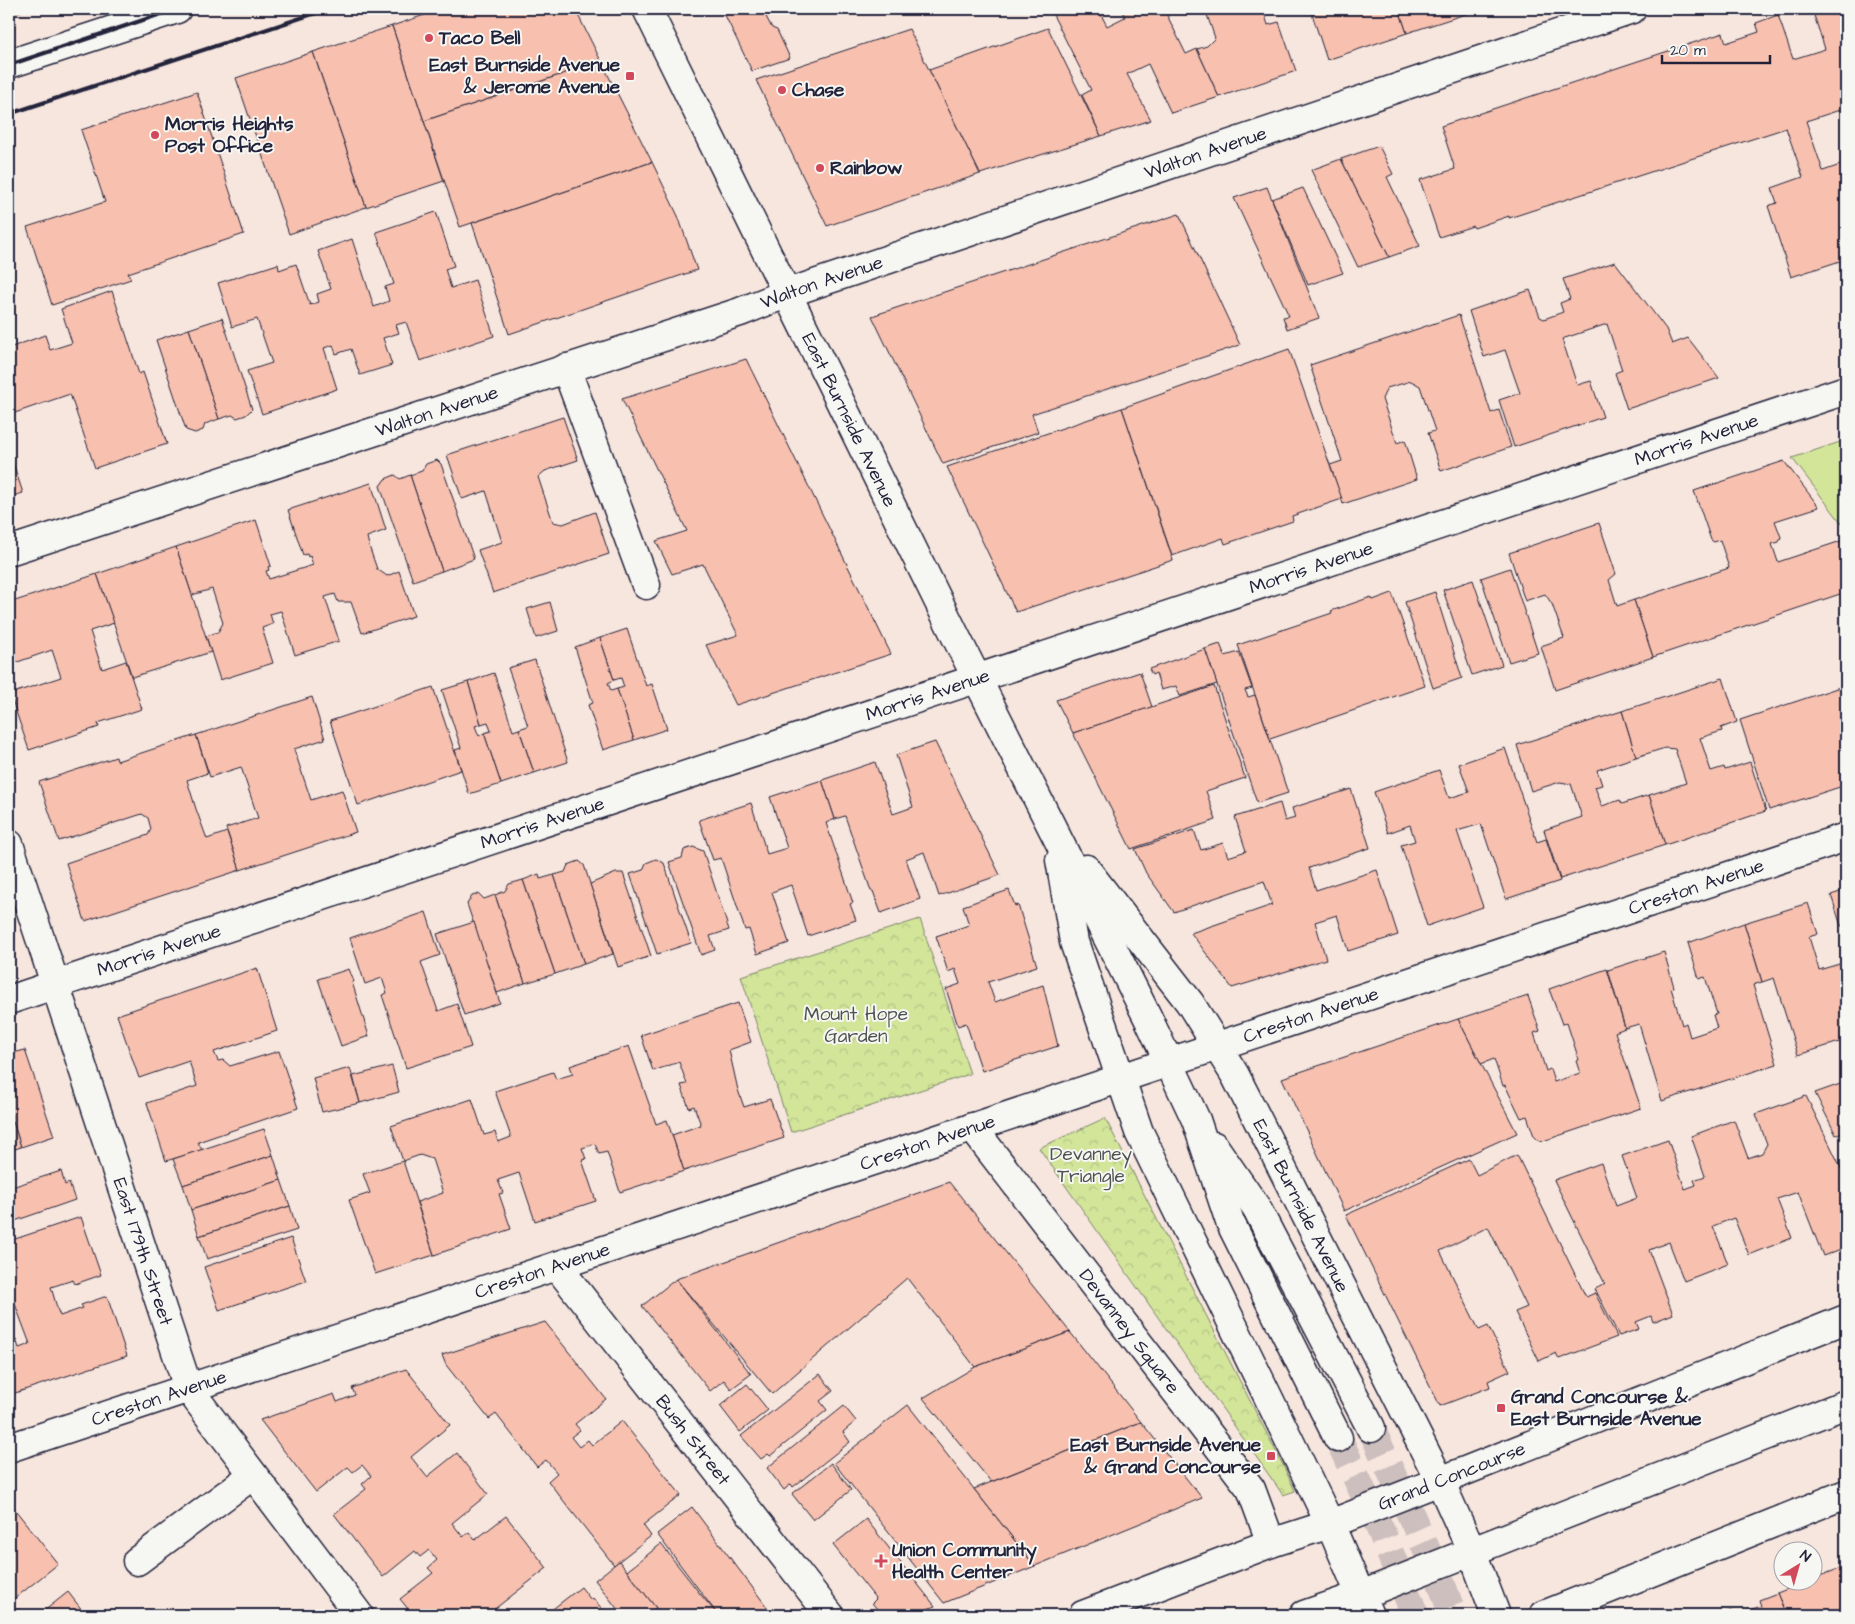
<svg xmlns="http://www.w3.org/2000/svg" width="1855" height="1624" viewBox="0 0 1855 1624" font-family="'Architects Daughter',sans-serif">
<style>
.forest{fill:url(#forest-crowns);stroke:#7a846a}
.garden{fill:#d2e599;stroke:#7a846a}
.building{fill:#f8c0ae;stroke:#22223b}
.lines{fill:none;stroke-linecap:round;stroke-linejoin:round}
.major-tunnel{stroke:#ccbfbd;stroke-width:28;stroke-dasharray:28 14;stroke-linecap:butt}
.minor-casing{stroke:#22223b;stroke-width:31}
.major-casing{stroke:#22223b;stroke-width:31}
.minor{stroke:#f6f6f2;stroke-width:28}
.major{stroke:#f6f6f2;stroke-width:28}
.rail{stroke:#22223b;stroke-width:4}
.poi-dot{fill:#d1495b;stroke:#f6f6f2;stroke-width:2}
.labels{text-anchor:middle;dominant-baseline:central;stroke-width:4;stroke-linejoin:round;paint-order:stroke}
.poi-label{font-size:19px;font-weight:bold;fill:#22223b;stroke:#f6f6f2;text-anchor:start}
.street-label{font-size:19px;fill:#22223b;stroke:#f6f6f2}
.park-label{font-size:19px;fill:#4e5352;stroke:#f6f6f2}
</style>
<defs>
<pattern id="forest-crowns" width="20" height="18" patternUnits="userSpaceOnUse" patternTransform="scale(1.25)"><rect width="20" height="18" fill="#d2e599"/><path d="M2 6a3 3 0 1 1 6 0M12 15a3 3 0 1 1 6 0" fill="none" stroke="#b4c485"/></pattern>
</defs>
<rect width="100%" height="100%" fill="#f7e6de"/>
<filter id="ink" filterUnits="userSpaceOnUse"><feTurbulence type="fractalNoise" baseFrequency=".02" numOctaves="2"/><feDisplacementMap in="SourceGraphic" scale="10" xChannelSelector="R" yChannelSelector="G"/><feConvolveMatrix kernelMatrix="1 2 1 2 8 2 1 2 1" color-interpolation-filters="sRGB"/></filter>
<g filter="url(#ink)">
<g class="forest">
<path d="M920 919 970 1074 791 1132 741 976Z"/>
<path d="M1105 1118 1285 1469 1295 1491 1283 1495 1039 1148Z"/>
</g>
<path class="garden" d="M1846 440V529L1792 458Z"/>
<g class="building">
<path d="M442 9H575L601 61 424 121 392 26Z"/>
<path d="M722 9H762L772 28 777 30 790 58 752 71Z"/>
<path d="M1050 9H1098L1107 26 1125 17 1121 9H1164L1186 54 1197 49 1219 97 1171 113 1148 64 1127 74 1151 120 1101 136 1082 95 1091 90Z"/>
<path d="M1202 9H1263L1268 25 1279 22 1296 71 1219 97 1197 49 1207 46 1215 38 1206 12H1203Z"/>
<path d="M1317 9H1399L1407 33 1327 60 1311 11Z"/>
<path d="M1399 9H1481L1407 33Z"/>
<path d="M1812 9H1846V108L1806 121 1823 171 1846 163V259L1791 277 1768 206 1777 203 1772 188 1803 177 1786 128 1509 218V216L1474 228 1473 226 1439 237 1420 180 1455 169 1441 126 1723 33 1726 43 1759 32 1756 23 1778 15 1793 59 1825 49Z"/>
<path d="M392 26 444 181 366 207 313 52Z"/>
<path d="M1048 28 1101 136 980 174 929 70Z"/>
<path d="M909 29 980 174 827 226 756 80Z"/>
<path d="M313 52 366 207 289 234 236 78Z"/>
<path d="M601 61 652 162 460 227 424 121Z"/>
<path d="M197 92 244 234 128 273 131 279 52 305 27 227 105 202 81 130Z"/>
<path d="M1379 146 1393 174 1387 177 1420 246 1389 257 1341 159Z"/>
<path d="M1341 159 1389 257 1358 267 1311 170Z"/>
<path d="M652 162 678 216 697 270 509 334 472 223Z"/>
<path d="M1267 187 1319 318 1287 329 1283 317 1289 316 1234 198Z"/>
<path d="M1303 188 1343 273 1308 285 1272 199Z"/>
<path d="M436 212 454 266 445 269 451 288 475 280 494 336 420 361 406 322 396 325 399 333 383 338 392 365 360 375 351 349 336 354 333 345 324 348 337 389 262 414 247 371 272 363 257 319 232 327 218 283 278 264 279 270 296 264 310 305 319 302 317 294 331 289 318 251 352 239 374 307 389 301 385 287 394 284 376 232Z"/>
<path d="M1179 214 1240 345 1032 414 1038 432 943 464 872 316Z"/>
<path d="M1615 262 1666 329 1672 344 1688 338 1719 378 1627 409 1615 373 1622 370 1607 324 1562 339 1577 385 1591 381 1603 417 1514 447 1499 400 1520 393 1505 350 1484 357 1469 311 1530 290 1540 317 1544 319 1563 312 1560 303 1570 299 1563 279Z"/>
<path d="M112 291 139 374 143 372 167 444 95 468 70 394 9 415V348L45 335 50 350 72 343 61 309Z"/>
<path d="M1459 315 1491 413 1499 410 1511 447 1441 471 1428 433 1435 431 1420 386 1411 381 1387 388 1382 399 1397 443 1405 440 1417 479 1343 504 1330 465 1342 461 1310 365Z"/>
<path d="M222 318 252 409 246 415 237 418 232 415 219 419 189 329Z"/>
<path d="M189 329 219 419 205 424 203 430 195 433 186 430 156 340Z"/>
<path d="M1289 349 1342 499 1292 516 1293 521 1225 544 1223 538 1172 556 1122 408Z"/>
<path d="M746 359 891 654 736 705 706 645 738 635 703 564 672 574 656 541 687 531 622 399Z"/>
<path d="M1122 408 1173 560 1016 612 947 467Z"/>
<path d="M563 417 578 460 545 471 538 477 553 522 563 524 595 512 609 554 493 593 478 550 502 542 486 491 462 499 447 455Z"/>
<path d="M9 451 23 493 9 497Z"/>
<path d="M437 460 441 464 474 559 442 571 410 475 422 471 426 464Z"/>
<path d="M1784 461 1819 507 1775 521 1781 537 1779 542 1772 544 1778 562 1844 540 1846 543V592L1653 657 1634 600 1729 568 1720 540 1714 542 1711 540 1694 491Z"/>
<path d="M395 475 400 479 410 475 442 571 413 581 380 486 385 479Z"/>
<path d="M371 483 386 530 367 537 369 546 377 569 387 576 399 571 414 616 362 633 351 602H338L335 594 325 597 339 641 295 655 281 611 270 614 273 624 262 628 273 663 220 680 206 636 218 632 223 623 212 589 192 595 176 547 256 520 271 566 268 567 269 570 266 571 269 579 313 565 310 556 308 557 307 554 303 555 288 510Z"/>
<path d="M1599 523 1616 574 1609 580 1617 606 1634 600 1653 657 1555 690 1541 646 1564 638 1552 604 1545 594 1525 601 1509 553Z"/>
<path d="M176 547 211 652 132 677 97 574Z"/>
<path d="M1510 568 1538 653 1509 662 1481 578Z"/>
<path d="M97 574 114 623 90 631 102 669 126 661 142 709 98 723 99 727 29 750 10 694 61 677 52 650 9 665V603Z"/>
<path d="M1473 580 1502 665 1472 675 1443 590Z"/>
<path d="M1435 592 1462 678 1433 688 1405 602Z"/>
<path d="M1392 593 1425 686 1270 739 1238 645 1332 613 1331 611 1371 597 1373 600Z"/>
<path d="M550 602 558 631 536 638 527 609Z"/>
<path d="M627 629 646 686 652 684 667 729 634 740 617 689 624 687 621 678 614 680 600 638Z"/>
<path d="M600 638 614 680 608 683 611 691 617 689 634 740 603 750 588 705 593 703 575 647Z"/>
<path d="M1220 644 1225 656 1239 652 1252 688 1245 690 1248 697 1255 695 1288 793 1257 803 1205 649Z"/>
<path d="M1205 649 1217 684 1180 696 1176 686 1161 690 1156 673 1152 675 1149 669Z"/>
<path d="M535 660 568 762 534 773 519 729 528 726 508 668Z"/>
<path d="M1140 672 1152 707 1073 733 1056 700Z"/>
<path d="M494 673 513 731 519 729 534 773 501 784 484 733 491 731 488 722 481 724 468 682Z"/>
<path d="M1723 678 1737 722 1721 728 1722 731 1700 738 1711 771 1724 767 1725 770 1750 762 1766 811 1665 845 1649 795 1686 783 1675 749 1665 748 1636 757 1622 711Z"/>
<path d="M468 682 481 724 475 726 479 736 484 733 501 784 469 794 455 750 461 748 442 690Z"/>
<path d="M1846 685V785L1769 810 1740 720Z"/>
<path d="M1214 686 1245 778 1206 791 1216 820 1131 849 1073 733Z"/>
<path d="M433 687 461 770 358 805 330 721Z"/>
<path d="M312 697 325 739 294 749 311 800 342 790 356 832 240 870 226 828 258 818 241 767 210 777 196 735Z"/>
<path d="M1622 711 1636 757 1597 770 1602 785 1595 787 1602 806 1620 800 1622 804 1649 795 1665 845 1560 879 1544 830 1582 817 1571 784 1560 782 1531 791 1517 745Z"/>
<path d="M196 735 208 773 187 780 196 809 207 839 227 832 240 870 85 921 66 863 148 835 151 829 148 818 142 814 59 841 39 782 116 757 117 761Z"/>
<path d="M935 742 1000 875 939 896 924 852 906 859 920 899 881 913 873 891H871L845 816 835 819 822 780 875 762 893 814 913 807 896 755Z"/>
<path d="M1505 748 1537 842 1546 839 1560 881 1506 899 1481 824 1457 831 1483 907 1427 926 1401 845 1415 841 1410 825 1388 833 1374 792 1439 770 1449 798 1469 792 1459 764Z"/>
<path d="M822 780 835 819 826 823 853 903 850 904 856 920 808 936 791 885 772 892 789 943 757 954 749 929 745 930 721 858 713 860 699 820 751 803 767 854 787 848 770 797Z"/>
<path d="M1351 789 1370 848 1309 868 1316 890 1377 870 1398 935 1348 951 1337 915 1315 922 1326 959 1232 988 1191 933 1272 905 1264 881 1174 912 1146 873 1135 849 1194 830 1201 850 1223 843 1228 857 1246 851 1235 817 1280 803 1285 821 1295 818 1292 808Z"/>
<path d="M693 847 703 851 729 930 710 936 715 950 701 955 669 862 682 858 684 850Z"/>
<path d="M656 859 664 863 691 943 657 954 630 874 643 870 646 863Z"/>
<path d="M579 861 584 865 613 954 584 964 554 875 565 872 568 865Z"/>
<path d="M616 873H623L651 956 618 967 590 884Z"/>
<path d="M539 874 540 879 554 875 584 964 555 974 523 880Z"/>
<path d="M523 880 555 974 525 983 495 895 505 891 509 884Z"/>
<path d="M1009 890 1015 906 1018 905 1037 966 988 982 995 1002 1043 985 1058 1046 982 1071 966 1023 958 1026 946 989 960 984 955 969 948 972 936 936 969 925 963 906Z"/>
<path d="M1846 890V925L1841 926 1831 895Z"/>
<path d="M479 894 484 899 495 895 525 983 497 993 467 904 472 896Z"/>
<path d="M1808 903 1818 934 1809 937 1819 970 1846 962V1040L1798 1055 1774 978 1762 982 1744 923Z"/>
<path d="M426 912 440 955 421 962 438 1011 457 1004 471 1047 406 1068 382 995 387 993 382 978 365 984 350 938Z"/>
<path d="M474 922 500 1003 464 1015 437 934Z"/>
<path d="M1744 923 1762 982 1753 985 1777 1064 1662 1101 1639 1024 1625 1028 1608 970 1664 952 1674 987 1671 988 1682 1025 1686 1023 1690 1037 1717 1028 1713 1015 1717 1014 1705 977 1699 979 1688 943Z"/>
<path d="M257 968 277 1031 214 1052 218 1061 223 1060 230 1066 279 1051 298 1108 198 1142 202 1150 166 1161 147 1103 197 1086 189 1061 139 1078 117 1015Z"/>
<path d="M349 969 354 982H352L369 1036 341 1046 318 979Z"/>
<path d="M1607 969 1625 1028 1615 1032 1641 1108 1540 1142 1534 1136 1527 1116 1521 1118 1505 1085 1503 1086 1494 1059 1481 1064 1458 1019 1528 996 1540 1031 1534 1033 1546 1071 1550 1069 1554 1082 1580 1073 1576 1061 1579 1060 1567 1023 1562 1024 1549 989Z"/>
<path d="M738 1003 751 1042 729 1050 738 1090 744 1107 770 1099 784 1138 684 1171 672 1135 701 1125 694 1106 689 1108 681 1085 687 1084 679 1062 653 1071 641 1035Z"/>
<path d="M1458 1019 1517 1133 1344 1211 1282 1078Z"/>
<path d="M629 1046 656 1124 667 1120 684 1171 620 1192 607 1152 599 1154 595 1144 582 1148 586 1159 582 1160 596 1201 535 1221 519 1173 498 1180 503 1193 499 1194 511 1229 434 1255 417 1202 443 1193 432 1159 420 1155 403 1161 391 1126 472 1099 484 1135 495 1132 498 1142 511 1137 495 1091 553 1072 556 1079 573 1074 570 1066Z"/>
<path d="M25 1050 54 1136 21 1147 9 1109V1054Z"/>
<path d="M392 1066 399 1092 360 1103 353 1076Z"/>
<path d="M350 1068 360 1103 322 1112 313 1078Z"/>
<path d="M1846 1082V1130L1836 1135 1815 1093Z"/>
<path d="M1806 1096 1846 1178V1247L1823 1256 1798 1192 1777 1199 1792 1238 1749 1255 1734 1218 1713 1226 1728 1264 1684 1281 1669 1242 1649 1250 1673 1314 1653 1322 1651 1316 1636 1322 1639 1329 1619 1336 1595 1289 1605 1284 1554 1180 1601 1163 1616 1206 1637 1198 1622 1156 1668 1140 1685 1189 1696 1185 1694 1180 1705 1176 1691 1136 1734 1120 1748 1158 1762 1153 1767 1144 1756 1114Z"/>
<path d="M9 1109 21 1147 9 1151Z"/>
<path d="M264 1129 273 1155 183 1185 173 1159Z"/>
<path d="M273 1155 281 1180 191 1210 183 1185Z"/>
<path d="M1517 1155 1586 1297 1595 1293 1617 1337 1559 1359 1556 1353 1539 1361 1515 1312 1527 1307 1488 1227 1440 1251 1479 1330 1488 1326 1510 1371 1488 1381 1490 1387 1440 1406 1346 1215 1469 1159 1477 1175Z"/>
<path d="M403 1161 434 1255 375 1274 349 1200 370 1193 363 1174Z"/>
<path d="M61 1171 65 1185 69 1183 75 1200 9 1223V1188Z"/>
<path d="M281 1180 290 1206 199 1236 191 1210Z"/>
<path d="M949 1182 1070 1332 975 1367 907 1278 772 1394 676 1279Z"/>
<path d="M290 1206 297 1230 207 1259 199 1236Z"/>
<path d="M81 1217 101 1275 75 1284 73 1280 51 1287 58 1311 60 1316 83 1308 81 1305 107 1296 127 1356 9 1395V1341L16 1339 19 1348 30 1344 9 1288V1241Z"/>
<path d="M291 1238 306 1281 219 1310 204 1267Z"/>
<path d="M676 1279 751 1374 731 1389 724 1380 710 1391 642 1306Z"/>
<path d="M545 1322 606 1399 575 1424 580 1430 571 1437 579 1447 588 1440 592 1445 622 1421 681 1495 643 1525 651 1536 614 1565 548 1481 557 1473 546 1460 537 1467 496 1414 489 1419 446 1365 442 1355Z"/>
<path d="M1070 1332 1141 1422 991 1482 923 1398 975 1367Z"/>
<path d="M406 1369 450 1425 411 1457 427 1477 457 1453 488 1494 452 1523 463 1537 469 1532 475 1540 506 1516 547 1568 487 1615H413L400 1599 433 1573 428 1568 437 1560 429 1550 420 1557 415 1551 383 1577 334 1514 366 1489 362 1484 371 1476 362 1465 353 1472 348 1467 316 1492 260 1420 334 1394 337 1402 355 1395 352 1388Z"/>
<path d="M820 1374 833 1391 820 1401 827 1410 770 1456 768 1454 761 1459 741 1436Z"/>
<path d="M747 1384 768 1410 740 1432 720 1406Z"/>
<path d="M908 1405 974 1489 1035 1566 944 1603 834 1463Z"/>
<path d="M844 1406 856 1421 843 1432 850 1442 793 1487 791 1484 784 1490 767 1468Z"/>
<path d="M1141 1422 1202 1498 1035 1566 974 1489Z"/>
<path d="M831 1463 851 1490 813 1520 792 1494Z"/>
<path d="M9 1502 58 1564 9 1603Z"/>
<path d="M692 1507 773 1615H718L657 1534Z"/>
<path d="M866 1519 935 1606 912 1615H882L872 1603 876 1599 833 1545Z"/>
<path d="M661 1544 701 1595 718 1615H661L656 1608 627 1571Z"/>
<path d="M619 1561 656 1608 650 1612 653 1615H622L595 1580Z"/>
<path d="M1846 1566V1615H1794L1793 1611 1785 1614 1777 1593 1806 1582H1812V1579Z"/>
<path d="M581 1587 591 1600 593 1598 607 1615H545Z"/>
<path d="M68 1592 86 1615H39Z"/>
<path d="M1777 1593 1786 1615H1735L1761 1606 1759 1600Z"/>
<path d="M19 1609 23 1615H9V1612L11 1615Z"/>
<path d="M1731 1611 1733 1615H1720Z"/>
</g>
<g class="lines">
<g class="major-tunnel">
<path d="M1371 1428 1439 1577 1453 1615"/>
<path d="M1338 1438 1382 1533 1415 1615"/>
</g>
<defs>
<g id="minor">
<path d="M566 368 646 585"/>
<path id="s1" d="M9 551 740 312 788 293 1632 9"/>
<path id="s2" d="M9 844 188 1388 359 1615"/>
<path id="s3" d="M9 1000 1846 390"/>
<path id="s4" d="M972 1127 1251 1489 1271 1543"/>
<path id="s5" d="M557 1266 830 1615"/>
<path id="s6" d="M9 1448 1846 837"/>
<path d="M137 1561 253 1475"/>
<path id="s7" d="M1083 1615 1271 1543 1330 1524 1440 1481 1846 1319"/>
<path d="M1544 1615 1846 1494"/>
</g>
<g id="major">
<path id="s8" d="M647 9 956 637 1148 1018 1196 1120 1230 1222 1338 1438"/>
<path d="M9 64 177 9"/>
<path d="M1060 860 1074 942 1139 1132 1330 1524 1369 1615"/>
<path id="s9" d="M1086 869 1190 1003 1235 1075 1440 1481 1472 1552 1496 1615"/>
<path d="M1214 1146 1256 1207 1371 1428"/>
<path d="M1304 1615 1361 1595 1846 1404"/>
</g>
</defs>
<use href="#minor" class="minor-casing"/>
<use href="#major" class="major-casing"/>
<use href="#minor" class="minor"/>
<use href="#major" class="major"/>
<g class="rail">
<path d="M9 13 21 9"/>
<path d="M9 65 176 9"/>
<path d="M9 114 328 9"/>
</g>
</g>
</g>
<g class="poi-dot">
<circle cx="429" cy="38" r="5"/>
<rect x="625" y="71" width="10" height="10" rx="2.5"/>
<circle cx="782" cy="90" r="5"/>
<circle cx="155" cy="135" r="5"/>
<circle cx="820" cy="168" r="5"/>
<rect x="1496" y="1403" width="10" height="10" rx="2.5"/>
<rect x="1266" y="1451" width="10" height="10" rx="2.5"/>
<path d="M878.5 1553.5h5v5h5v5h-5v5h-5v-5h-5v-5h5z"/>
</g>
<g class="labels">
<g class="poi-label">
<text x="439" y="38">Taco Bell</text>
<text x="620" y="65" text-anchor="end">East Burnside Avenue<tspan x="620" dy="22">&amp; Jerome Avenue</tspan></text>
<text x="792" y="90">Chase</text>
<text x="165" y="124">Morris Heights<tspan x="165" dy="22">Post Office</tspan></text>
<text x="830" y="168">Rainbow</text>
<text x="1511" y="1397">Grand Concourse &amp;<tspan x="1511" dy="22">East Burnside Avenue</tspan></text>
<text x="1261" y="1445" text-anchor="end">East Burnside Avenue<tspan x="1261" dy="22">&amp; Grand Concourse</tspan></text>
<text x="892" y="1550">Union Community<tspan x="892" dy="22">Health Center</tspan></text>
</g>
<g class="street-label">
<text stroke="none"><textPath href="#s1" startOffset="1261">Walton Avenue</textPath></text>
<text stroke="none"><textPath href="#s1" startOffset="856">Walton Avenue</textPath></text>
<text stroke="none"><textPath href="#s1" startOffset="450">Walton Avenue</textPath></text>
<text stroke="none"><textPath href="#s8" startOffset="458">East Burnside Avenue</textPath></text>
<text stroke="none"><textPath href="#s3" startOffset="1778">Morris Avenue</textPath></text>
<text stroke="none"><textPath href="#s3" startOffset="1372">Morris Avenue</textPath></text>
<text stroke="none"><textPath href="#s3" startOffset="968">Morris Avenue</textPath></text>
<text stroke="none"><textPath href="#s3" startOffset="562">Morris Avenue</textPath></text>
<text stroke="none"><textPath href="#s6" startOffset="1778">Creston Avenue</textPath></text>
<text stroke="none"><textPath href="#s3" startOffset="158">Morris Avenue</textPath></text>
<text stroke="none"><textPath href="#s6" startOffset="1372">Creston Avenue</textPath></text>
<text stroke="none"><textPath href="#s6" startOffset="968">Creston Avenue</textPath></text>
<text stroke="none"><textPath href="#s9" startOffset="401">East Burnside Avenue</textPath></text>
<text stroke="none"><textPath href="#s2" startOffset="429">East 179th Street</textPath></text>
<text stroke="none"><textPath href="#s6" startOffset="562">Creston Avenue</textPath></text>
<text stroke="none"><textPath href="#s4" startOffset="258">Devanney Square</textPath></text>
<text stroke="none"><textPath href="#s6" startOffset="158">Creston Avenue</textPath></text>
<text stroke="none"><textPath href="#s5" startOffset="221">Bush Street</textPath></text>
<text stroke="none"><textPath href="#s7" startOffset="394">Grand Concourse</textPath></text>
</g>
<g class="park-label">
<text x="856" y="1014">Mount Hope<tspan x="856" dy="22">Garden</tspan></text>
<text x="1091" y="1154">Devanney<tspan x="1091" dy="22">Triangle</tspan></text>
</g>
</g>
<rect width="1855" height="1624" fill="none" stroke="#f6f6f2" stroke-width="30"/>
<rect x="15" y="15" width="1825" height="1594" fill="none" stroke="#22223b" stroke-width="2" filter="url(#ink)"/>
<g transform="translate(1798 1566) rotate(37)"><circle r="24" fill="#f6f6f2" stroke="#a1a1a9"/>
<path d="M0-4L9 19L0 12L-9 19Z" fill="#d1495b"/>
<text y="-8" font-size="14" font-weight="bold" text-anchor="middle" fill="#22223b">N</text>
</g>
<path d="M1662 55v8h108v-8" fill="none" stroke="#22223b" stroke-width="2.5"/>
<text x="1670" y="55" font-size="15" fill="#22223b" stroke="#f6f6f2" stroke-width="4" paint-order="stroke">20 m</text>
</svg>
